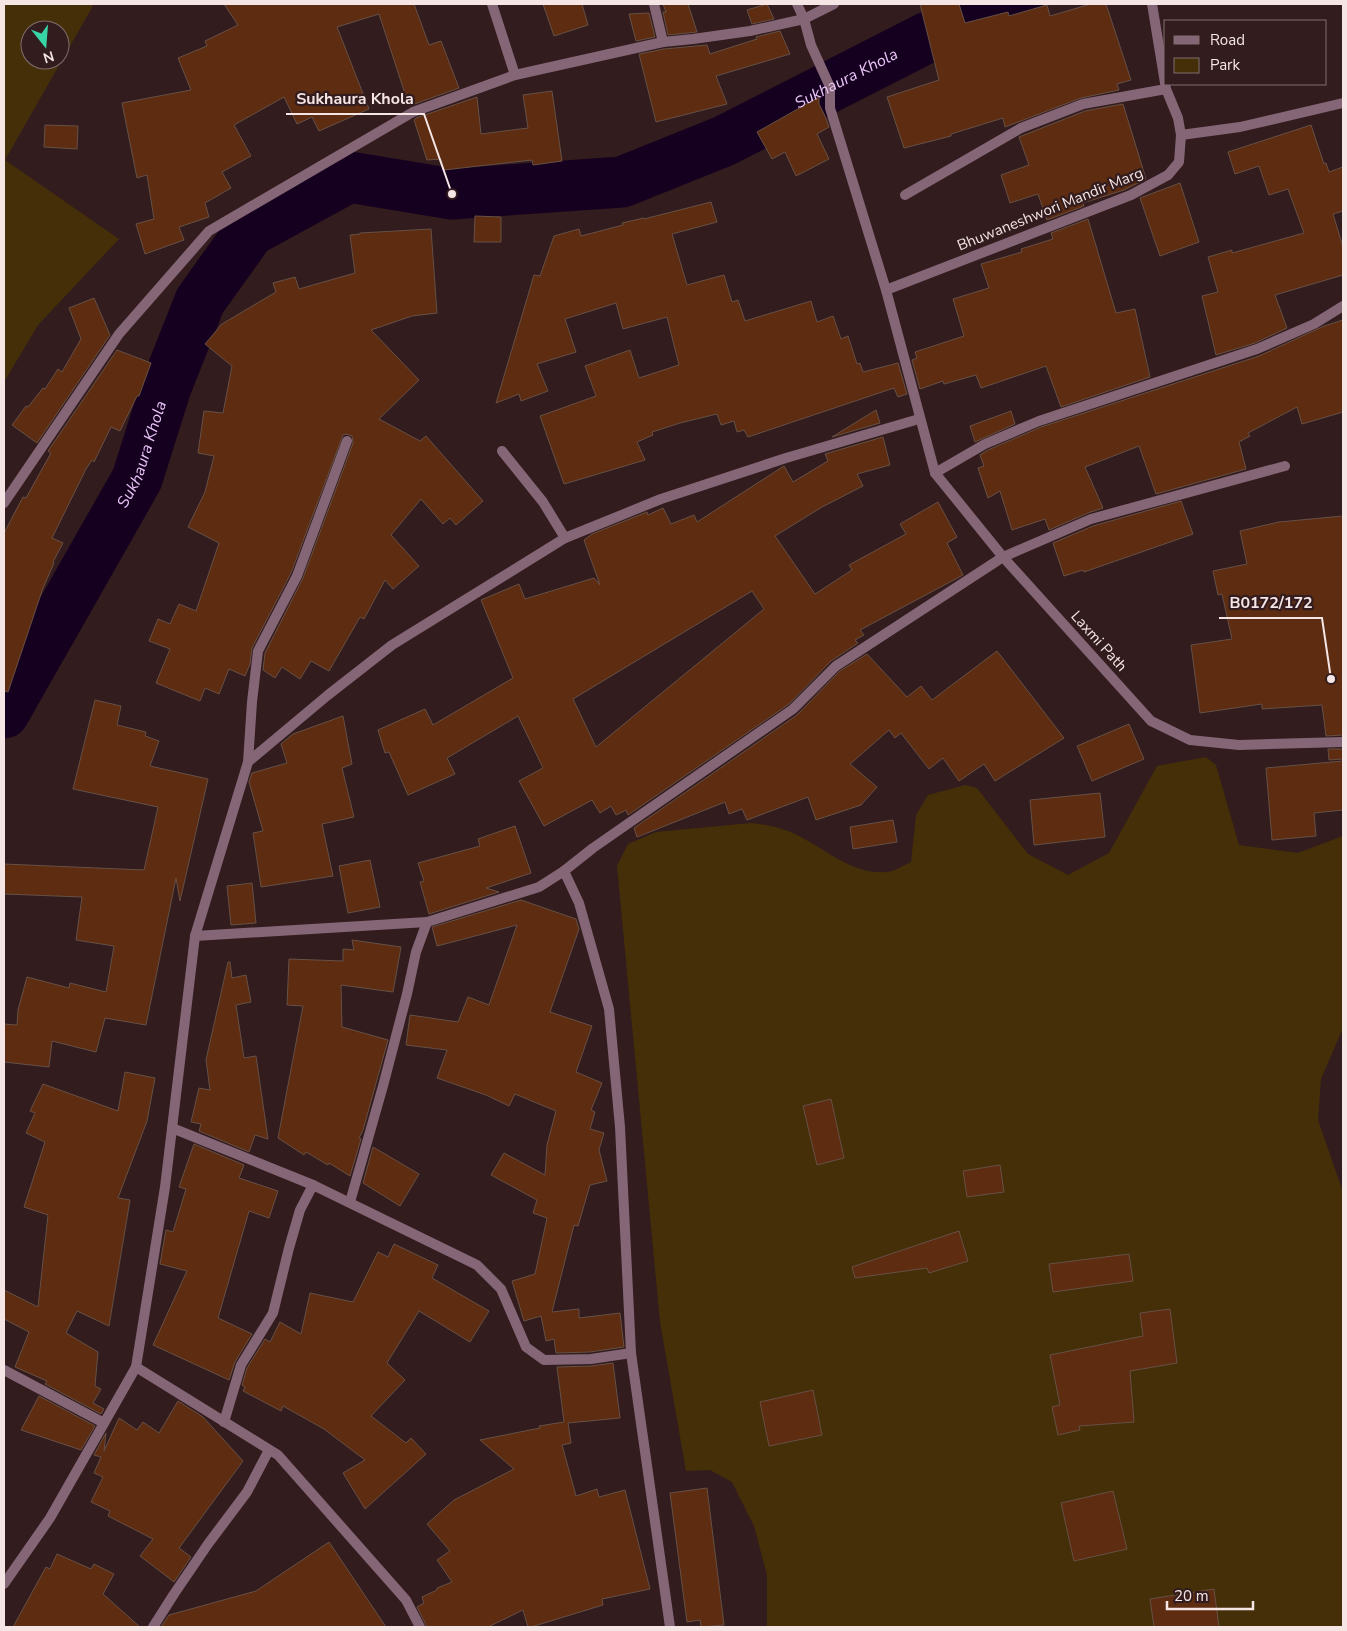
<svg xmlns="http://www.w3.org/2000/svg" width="1347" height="1631" viewBox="0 0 1347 1631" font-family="'Nunito Sans',sans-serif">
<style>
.green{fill:#442f08;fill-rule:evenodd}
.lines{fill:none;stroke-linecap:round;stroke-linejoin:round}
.river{stroke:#16001f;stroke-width:51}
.building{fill:#5d2c11;stroke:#675045;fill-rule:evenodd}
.lane{stroke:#856676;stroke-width:10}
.street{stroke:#856676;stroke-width:10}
.labels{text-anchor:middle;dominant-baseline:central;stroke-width:4.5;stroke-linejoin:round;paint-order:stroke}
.street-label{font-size:15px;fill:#f5e5e5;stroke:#321c1e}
.water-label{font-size:16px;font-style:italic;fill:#e8c4f7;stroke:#321c1e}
.leader{fill:none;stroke:#f5e5e5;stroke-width:2}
.callout-dot{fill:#f5e5e5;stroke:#321c1e;stroke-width:2}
.callout-label{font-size:16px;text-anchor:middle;font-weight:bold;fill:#f5e5e5;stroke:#321c1e;stroke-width:4.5;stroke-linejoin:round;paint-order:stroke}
</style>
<rect width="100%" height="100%" fill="#321c1e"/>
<g class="green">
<path d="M4 4H94L5 160 119 239 38 325 4 382ZM30 30H60V60H30Z"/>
<path d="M1206 757 1216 765 1239 845 1298 853 1343 836V1028L1321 1079 1318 1120 1343 1192V1627H765L767 1625V1575L754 1526 732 1482 710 1470 686 1471 660 1322 617 866 628 844 656 832 751 823C764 824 776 827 788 831 821 844 849 875 886 872 894 872 904 865 911 862L916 815 928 795 965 785 977 788 1028 854 1068 875 1109 853 1157 766Z"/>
</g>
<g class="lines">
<path class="river" id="s1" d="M4 713 137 479 166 387 200 301 250 231 349 177 452 194 622 182 724 141 926 38 1018 4"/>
</g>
<g class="building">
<path d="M224 4H414L429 45 441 41 459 88 409 106 379 14 337 27 369 109 319 131 312 117 297 124 284 97 234 125 251 156 222 172 231 188 205 203 209 217 179 227 184 240 145 254 136 224 154 219 147 175 137 178 122 103 191 90 178 58 207 46 205 41 238 25Z"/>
<path d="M543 4H582L588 25 554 36Z"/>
<path d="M663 4H688L697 32 668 35 663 12H666Z"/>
<path d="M767 4 774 19 752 24 747 10Z"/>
<path d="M920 4H959L965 23 1008 12 1009 16 1047 5 1050 16 1091 4H1106L1131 80 1117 84 1119 90 1081 98 1005 127 1003 118 951 134V136L904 148 887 97 939 80Z"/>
<path d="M649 13 655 37 636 41 629 14Z"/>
<path d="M780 31 790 54 716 76 727 104 656 122 639 54 664 49 707 45 710 54 757 39 756 37Z"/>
<path d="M552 91 562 161 533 165 532 160 444 170 441 159 427 160 414 120 416 118 477 97 481 134 528 128 523 95Z"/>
<path d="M819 97V104L825 116 829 127 817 134 829 159 796 176 785 152 772 159 757 132Z"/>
<path d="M1123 104 1146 179 1124 190 1083 203 1084 206 1047 220 1038 194 1010 203 1001 175 1029 165 1019 137 1085 111Z"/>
<path d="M45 125 78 126 77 149 44 147Z"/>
<path d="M1311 125 1324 164 1326 163 1329 172 1343 167V211L1333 214 1343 247V275L1275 295 1287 328 1255 343 1216 355 1202 296 1218 292 1208 257 1232 250V253L1304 233 1288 189 1269 195 1259 166 1235 174 1228 152Z"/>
<path d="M1180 183 1199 242 1160 256 1140 198Z"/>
<path d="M711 202 717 222 672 234 687 285 724 275 732 302 738 300 745 321 811 301 817 322 833 316 841 339 848 336 857 364 860 363 863 372 898 363 907 394 898 397 894 388 748 437 744 430 737 432 734 421 721 425 717 414 680 423 652 432 653 435 637 442 645 460 564 484 540 416 596 396 585 366 630 350 639 378 679 365 667 317 623 329 616 303 565 319 576 352 537 364 548 391 521 401 519 394 496 403 534 275 540 276 554 236 579 229 581 236 623 225 622 223 644 218V219Z"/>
<path d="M475 216 501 217V242H474Z"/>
<path d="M1088 219 1116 313 1135 309 1150 377 1061 407 1046 366 981 388 976 375 944 384 943 381 920 389 912 360 917 358 915 352 964 336 953 299 989 288 981 264 1022 252 1021 249 1053 239 1051 233Z"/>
<path d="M431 229 437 313 412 316 371 330 419 380 379 419 420 441 426 436 483 501 456 525 450 518 443 524 421 499 391 535 419 566 393 589 385 580 364 619 360 617 329 671 311 661 300 679 282 667 275 678 263 670 265 653 303 578 353 443 352 436 346 434 343 435 291 573 252 648 250 664 245 676 229 669 219 694 205 688 200 701 156 683 170 649 149 641 158 619 170 624 179 604 196 611 219 543 188 527 205 492 214 456 198 453 204 411 223 413 232 366 205 344 222 324 276 292 273 283 295 277 299 289 355 273 350 235 360 234V233Z"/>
<path d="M94 298 110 335 37 443 12 425 26 406 28 407 43 388 45 389 58 369 62 372 81 339 69 308Z"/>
<path d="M1343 320V412L1302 424 1297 407 1248 433 1250 436 1239 442 1246 469 1156 494 1139 446 1085 467 1103 508 1088 513 1049 530 1045 519 1012 530 1000 491 988 498 978 468 984 466 980 455 988 450 1041 427 1259 356 1324 326Z"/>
<path d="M117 350 151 363 139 396H137L120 431 111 427 94 462 92 460 86 469 52 538 63 543 53 562 54 563 43 588 8 692 4 691V533L23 497 26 498 51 453 48 451Z"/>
<path d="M876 410 880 423 832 437Z"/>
<path d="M1011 411 1015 424 975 442 970 426Z"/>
<path d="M883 437 890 465 857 474 863 486 822 507 775 536 815 594 852 570 849 565 906 534 900 524 938 502 957 537 947 543 963 575 860 630 864 635 855 640 858 643 831 661 789 704 628 815 626 810 616 815 611 806 600 813 592 800 544 826 519 781 543 768 518 716 447 758 455 774 408 795 389 752 385 753 378 730 425 709 433 725 513 678 481 600 519 584 525 599 594 578 600 585 584 540 592 534 647 512 648 515 663 508 671 524 694 515 697 522 784 466 793 482 828 461 825 454ZM752 591 764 609 596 747 573 699Z"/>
<path d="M1181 501 1193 534 1084 572 1083 570 1064 576 1053 543 1093 526Z"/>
<path d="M1343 516V735L1326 736 1322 705 1262 709V704L1200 713 1191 645 1232 639 1222 594 1218 595 1213 571 1247 564 1240 531 1279 522Z"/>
<path d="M997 651 1064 738 995 781 984 764 959 781 943 758 929 769 901 733 895 738 889 730 850 764 877 787 861 805 816 820 808 797 747 820 742 809 729 814 725 802 637 837 634 828 797 715 840 671 867 654 907 697 921 686 932 700Z"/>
<path d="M95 700 121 706 117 725 146 732 145 736 159 741 150 766 208 779 180 901 176 878 146 1025 105 1018 96 1052 52 1041 49 1067 4 1062V1024L17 1025 18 1010 27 977 69 988 70 983 106 992 114 946 76 940 82 897 4 894V864L144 870 158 807 73 789Z"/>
<path d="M343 716 352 764 342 768 354 817 322 824 333 876 261 887 253 833 263 831 249 782 252 773 287 763 281 744 293 734Z"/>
<path d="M1129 724 1144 759 1092 781 1077 746Z"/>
<path d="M1328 749H1343V759L1329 760Z"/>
<path d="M1343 761V810L1314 813 1316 836 1272 840 1266 768Z"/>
<path d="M1100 793 1105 837 1034 845 1030 800Z"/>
<path d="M893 820 897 842 853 849 850 827Z"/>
<path d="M515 826 531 873 486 888 499 892 429 914 420 882 424 881 418 863 480 846 478 839Z"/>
<path d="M370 860 380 907 348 913 339 866Z"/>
<path d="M252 883 256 923 231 925 227 886Z"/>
<path d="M521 900 576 919 579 929 550 1012 592 1026 576 1072 602 1083 591 1110 595 1112 590 1129 604 1133 599 1150 607 1181 590 1185 578 1226 574 1225 552 1312 579 1309V1318L620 1313 624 1347 590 1352 556 1353 554 1339 546 1341 541 1316 524 1321 512 1281 535 1274 547 1218 533 1213 537 1200 491 1175 504 1153 545 1175 547 1145 556 1111 515 1094 509 1106 486 1095 437 1078 447 1050 406 1045 410 1015 458 1022 468 997 489 1005 517 925 437 946 432 927Z"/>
<path d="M352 940 401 947 393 992 341 985 342 1027 388 1040 363 1130 359 1138 361 1139 350 1176 329 1163 328 1165 306 1152 304 1155 278 1138 303 1006 287 1005 289 959 343 961V949L354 950Z"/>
<path d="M228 962H230L232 978 246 975 251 1002 236 1005 244 1058 256 1056 268 1139 255 1135 249 1152 199 1131 201 1124 191 1122 199 1088 210 1090 206 1060Z"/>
<path d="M125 1072 155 1078 147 1121 118 1198 130 1200 109 1326 77 1311 66 1333 98 1352 95 1386 101 1389 93 1403 104 1409 101 1414 45 1384 47 1381 15 1367 29 1332 4 1319V1290L38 1307 48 1215 24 1207 45 1142 26 1133 35 1113 30 1111 43 1084 118 1111Z"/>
<path d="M831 1099 844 1158 817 1165 803 1106Z"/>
<path d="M194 1144 244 1165 239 1178 278 1191 269 1218 249 1211 218 1318 252 1334 235 1362 229 1380 153 1345 187 1271 160 1264 166 1230 173 1232 186 1189 179 1187Z"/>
<path d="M373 1147 419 1174 400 1206 363 1183Z"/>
<path d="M1000 1165 1004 1192 967 1197 963 1171Z"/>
<path d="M959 1231 968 1261 929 1273 927 1268 855 1278 852 1267Z"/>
<path d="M394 1244 438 1265 432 1278 489 1311 470 1342 419 1311 387 1363 405 1380 371 1416 406 1443 411 1438 426 1454 365 1509 343 1473 365 1460 324 1429 283 1406 281 1411 243 1391 245 1387 242 1385 247 1368 265 1339 270 1342 280 1322 301 1334 310 1293 353 1302 378 1252 388 1257Z"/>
<path d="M1129 1254 1133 1281 1053 1292 1049 1264Z"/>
<path d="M1170 1309 1177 1363 1130 1371 1134 1422 1079 1426 1080 1430 1058 1435 1052 1407 1060 1405 1050 1355 1143 1336 1140 1313Z"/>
<path d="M613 1363 620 1418 568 1423 571 1443 562 1445 576 1496 597 1489 599 1497 625 1490 650 1589 602 1599 603 1605 531 1627H528L523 1610 488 1627H427L417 1607 424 1603 422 1597 437 1590V1588L452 1582 437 1560 450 1551 427 1524 454 1500 514 1469 480 1440 540 1428 539 1426 564 1422 557 1367 591 1366Z"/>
<path d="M813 1390 822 1435 769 1446 760 1402Z"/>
<path d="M39 1396 95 1426 81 1450 21 1430Z"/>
<path d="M178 1401 203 1417 243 1461 179 1548 191 1557 174 1582 140 1556 153 1539 108 1516 110 1511 91 1502 103 1477 94 1473 101 1457 94 1455 106 1433 104 1451 119 1418 137 1430 143 1422 159 1433Z"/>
<path d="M707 1488 724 1625 701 1627 700 1620 687 1622 670 1493Z"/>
<path d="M1113 1491 1127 1549 1074 1561 1061 1503Z"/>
<path d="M329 1542 386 1627H161L169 1615 256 1591Z"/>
<path d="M57 1554 91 1569 94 1564 114 1574 103 1594 140 1627H13L46 1567 50 1569Z"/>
<path d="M1214 1589 1219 1627H1154L1150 1599Z"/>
</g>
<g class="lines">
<g class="lane">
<path d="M1181 135 1240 127 1343 103"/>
<path d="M502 451 543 502 565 538"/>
</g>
<g class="street">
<path d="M492 4 515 75"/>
<path d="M654 4 663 42"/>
<path d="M797 4 804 19 811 45 830 87V108L886 290 935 473 1003 557 1151 721 1190 740 1239 745 1343 742"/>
<path d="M905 195 1021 128 1083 104 1166 89"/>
<path d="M886 290 1131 195 1168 175 1179 162 1181 135 1178 118 1166 89 1152 4"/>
<path d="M935 473 985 444 1039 421 1257 349 1314 324 1343 306"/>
<path d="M4 503 119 334 209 231 413 112 515 75 663 42 693 39 750 31 804 19 834 4"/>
<path d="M248 762 252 702 258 651 297 576 347 441"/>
<path d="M564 871 593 848 793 709 836 666 1003 557 1091 519 1285 466"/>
<path d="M195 936 427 922 539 887 564 871 579 903 609 1009 620 1127 631 1353 670 1627"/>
<path d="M172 1128 313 1185"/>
<path d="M350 1202 383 1086 407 994 416 952 427 922"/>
<path d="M136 1367 278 1455 406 1600 420 1627"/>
<path d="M4 1370 104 1423"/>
<path d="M224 1422 241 1365 273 1313 289 1248 300 1210 313 1185 477 1265 501 1289 526 1347 544 1360 591 1359 631 1353"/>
<path d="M4 1584 50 1518 136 1367 165 1187 195 936 248 762 328 695 392 645 565 538 661 499 786 458 919 419"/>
<path d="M153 1627 174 1594 208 1544 247 1492 269 1450"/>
</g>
</g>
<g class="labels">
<g class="street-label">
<text transform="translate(1050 209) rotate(-22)">Bhuwaneshwori Mandir Marg</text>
<text transform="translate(1099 641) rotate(48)">Laxmi Path</text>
</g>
<g class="water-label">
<text stroke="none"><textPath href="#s1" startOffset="1179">Sukhaura Khola</textPath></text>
<text stroke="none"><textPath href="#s1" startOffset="294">Sukhaura Khola</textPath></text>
</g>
</g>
<path class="leader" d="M452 194L424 114H286M1331 679L1322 618H1219"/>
<g class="callout-dot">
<circle cx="452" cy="194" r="5"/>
<circle cx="1331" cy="679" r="5"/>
</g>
<g class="callout-label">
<text x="355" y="104">Sukhaura Khola</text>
<text x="1271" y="608">B0172/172</text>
</g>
<rect width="1347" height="1631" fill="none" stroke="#f5e5e5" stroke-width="10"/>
<rect x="1164" y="20" width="162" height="65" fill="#321c1e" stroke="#806c6e"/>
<rect x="1174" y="36" width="25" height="8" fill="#856676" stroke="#806c6e"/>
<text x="1210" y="45" font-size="15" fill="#f5e5e5">Road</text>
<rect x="1174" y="58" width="25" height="15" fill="#442f08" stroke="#806c6e"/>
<text x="1210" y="70" font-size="15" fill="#f5e5e5">Park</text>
<g transform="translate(45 45) rotate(163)"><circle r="24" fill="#321c1e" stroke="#806c6e"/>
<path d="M0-4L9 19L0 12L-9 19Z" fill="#37d4a6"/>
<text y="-8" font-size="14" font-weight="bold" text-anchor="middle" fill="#f5e5e5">N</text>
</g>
<path d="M1167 1601v8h86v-8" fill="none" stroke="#f5e5e5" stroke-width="2.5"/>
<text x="1174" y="1601" font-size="15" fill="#f5e5e5" stroke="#321c1e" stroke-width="4" paint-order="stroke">20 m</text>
</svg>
